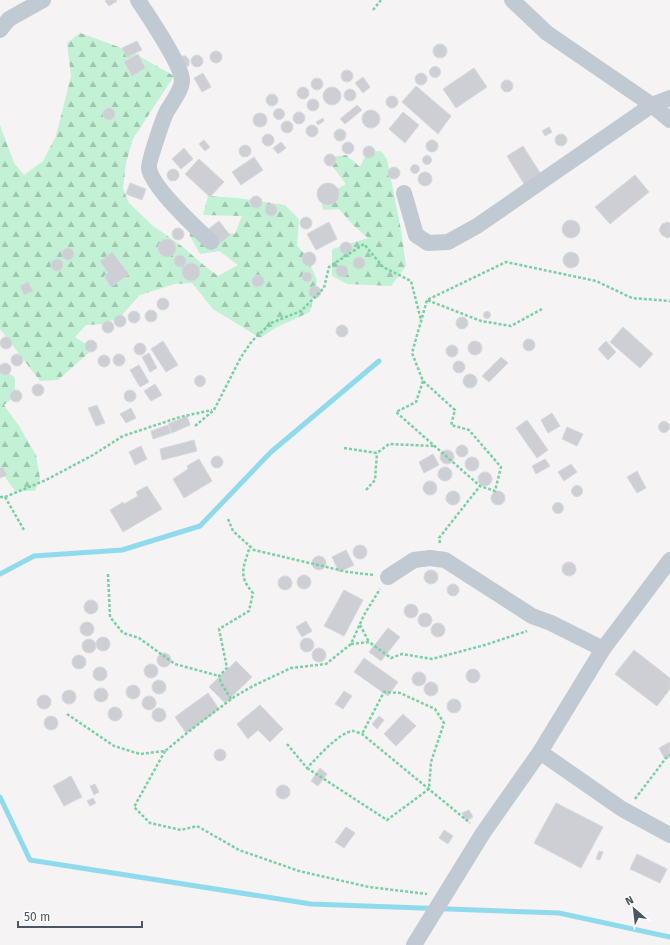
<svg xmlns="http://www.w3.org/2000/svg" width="670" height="945" viewBox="0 0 670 945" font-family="'Fira Sans',sans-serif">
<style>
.forest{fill:url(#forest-firs)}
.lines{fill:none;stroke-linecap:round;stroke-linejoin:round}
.stream{stroke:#90daee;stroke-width:5}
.building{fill:#cdcfd5;stroke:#d7d9de}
.path{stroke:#7ad0a6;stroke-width:2.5;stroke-dasharray:3 2;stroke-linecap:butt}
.minor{stroke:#c1cad2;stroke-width:16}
</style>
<defs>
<pattern id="forest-firs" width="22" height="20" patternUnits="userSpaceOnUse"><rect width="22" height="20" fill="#c3f1d5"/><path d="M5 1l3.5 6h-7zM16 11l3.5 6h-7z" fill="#a0c6b0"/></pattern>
</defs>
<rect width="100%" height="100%" fill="#f5f3f3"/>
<g class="forest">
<path d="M80 33 130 51 174 76 133 139 126 163 123 189 129 203 152 225 183 247 201 263 218 276 238 265 219 251 200 254 189 234 205 230 235 234 242 216 203 215 208 196 237 198 285 205 299 219 297 246 306 255 317 280 310 312 275 328 260 338 213 309 192 283 175 284 140 295 120 317 103 324 86 325 75 337 93 349 58 380 40 381 0 329V125L14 163 24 175 43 161 56 136 71 76 67 43Z"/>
<path d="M381 151 387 159 401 230 406 266 391 286 347 284 332 276V249L368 238 354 226 339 209 323 210 321 197 346 184 326 158 346 155 360 167 367 152Z"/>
<path d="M1 367 15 378V396L4 405 19 426 36 455 40 479 35 491H15L0 470V368Z"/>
</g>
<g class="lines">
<g class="stream">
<path d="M0 574 34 556 122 550 200 526 271 452 379 361"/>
<path d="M0 797 30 860 311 904 559 913 670 937"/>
</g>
</g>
<g class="building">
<path d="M106 0H116L117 1 109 6 105 1Z"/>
<path d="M137 41 142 50 127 57 122 48Z"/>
<circle cx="440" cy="51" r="7"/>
<circle cx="216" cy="57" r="6"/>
<path d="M138 54 145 68 132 76 124 62Z"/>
<circle cx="197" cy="61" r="6"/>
<path d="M180 56H186L189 60V65L184 69Z"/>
<circle cx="435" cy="72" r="5.5"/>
<path d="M474 68 487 87 456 108 443 89Z"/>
<circle cx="347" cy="76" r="6"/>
<circle cx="421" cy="79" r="6"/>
<path d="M203 73 211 87 202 92 194 78Z"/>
<path d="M363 77 370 87 363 93 355 83Z"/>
<circle cx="317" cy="84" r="6"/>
<circle cx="507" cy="86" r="6"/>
<path d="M416 86 451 116 438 134 402 102Z"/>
<circle cx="303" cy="93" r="6"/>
<circle cx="332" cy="96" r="9"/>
<circle cx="350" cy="95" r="6"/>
<circle cx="272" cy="100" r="6"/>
<circle cx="392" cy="102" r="6"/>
<circle cx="313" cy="105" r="6"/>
<path d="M357 105 362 110 345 124 340 119Z"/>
<circle cx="109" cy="114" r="6"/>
<circle cx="279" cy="114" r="5.5"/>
<circle cx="371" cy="119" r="9"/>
<circle cx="299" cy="118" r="6"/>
<path d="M403 112 419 125 405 143 389 129Z"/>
<circle cx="260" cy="120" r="7"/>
<path d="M323 118 324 121 318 125 316 122Z"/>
<circle cx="287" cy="127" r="6"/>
<circle cx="312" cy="131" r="6"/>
<path d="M549 127 552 132 545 136 542 131Z"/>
<circle cx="340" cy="135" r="6"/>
<circle cx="268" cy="140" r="6"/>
<circle cx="561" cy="140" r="6"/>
<path d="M204 140 210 147 205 151 199 144Z"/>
<circle cx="432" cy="146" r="6"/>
<circle cx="348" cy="148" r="6"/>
<path d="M281 142 286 148 278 154 273 148Z"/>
<circle cx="245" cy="151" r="6"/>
<circle cx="369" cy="152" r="6"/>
<path d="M523 146 544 179 527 189 507 156Z"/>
<path d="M184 148 193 159 181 169 172 159Z"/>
<circle cx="330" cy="160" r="6"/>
<circle cx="427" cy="160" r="4.5"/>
<path d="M254 157 263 170 241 185 232 172Z"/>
<path d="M199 159 224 182 210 197 185 174Z"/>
<circle cx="415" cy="169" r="4.5"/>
<circle cx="394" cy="173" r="6"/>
<circle cx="173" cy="175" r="6"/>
<circle cx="425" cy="179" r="7"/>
<path d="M635 175 649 192 610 224 595 207Z"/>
<path d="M130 183 146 189 142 200 126 194Z"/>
<circle cx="328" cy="194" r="11"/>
<circle cx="256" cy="202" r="6"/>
<circle cx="271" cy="210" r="6"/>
<circle cx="306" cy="223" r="6"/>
<circle cx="571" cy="229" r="9"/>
<path d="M219 221 230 235 213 249 202 234Z"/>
<path d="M329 222 337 239 316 250 307 234Z"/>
<path d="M668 222 670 223V237L667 238 662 235 659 230 662 224Z"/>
<circle cx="178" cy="234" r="6"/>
<circle cx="167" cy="248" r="9"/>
<circle cx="346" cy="248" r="6"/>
<circle cx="68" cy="254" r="6"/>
<circle cx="309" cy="259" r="7"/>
<path d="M112 252 129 274 111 287 104 276 108 273 100 261Z"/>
<circle cx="571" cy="260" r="8"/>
<circle cx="180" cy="261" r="6"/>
<circle cx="359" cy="263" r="6"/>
<circle cx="57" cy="265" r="6"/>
<circle cx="191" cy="272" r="9"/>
<circle cx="342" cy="271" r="6"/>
<circle cx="307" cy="277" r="5"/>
<circle cx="258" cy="281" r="6"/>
<path d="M28 282 33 291 24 295 20 286Z"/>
<circle cx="315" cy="292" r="6"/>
<circle cx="163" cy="304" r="6"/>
<circle cx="151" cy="316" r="6"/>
<circle cx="134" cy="317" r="6"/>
<circle cx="487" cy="315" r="3.5"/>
<circle cx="120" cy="321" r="6"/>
<circle cx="462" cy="323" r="6"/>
<circle cx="108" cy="327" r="6"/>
<circle cx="342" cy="331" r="6"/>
<path d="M623 327 653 354 640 368 610 342Z"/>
<circle cx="6" cy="343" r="6"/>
<circle cx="529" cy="345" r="6"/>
<circle cx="91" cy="346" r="6"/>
<path d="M163 341 178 365 166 372 151 349Z"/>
<path d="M606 341 616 352 608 360 598 349Z"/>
<circle cx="475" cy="348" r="7"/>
<circle cx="140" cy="349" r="6"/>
<circle cx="452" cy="351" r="6"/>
<path d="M149 353 157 368 150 372 142 357Z"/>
<circle cx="119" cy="360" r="6"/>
<circle cx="17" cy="360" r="6"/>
<circle cx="104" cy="361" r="6"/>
<path d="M501 357 508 363 489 382 482 376Z"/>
<circle cx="459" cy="367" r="6"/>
<circle cx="5" cy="369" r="6"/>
<path d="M139 365 149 382 140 387 130 370Z"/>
<circle cx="470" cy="381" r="7"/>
<circle cx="200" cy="381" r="5.5"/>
<circle cx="38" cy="390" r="6"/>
<path d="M155 384 162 395 151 401 144 391Z"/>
<circle cx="16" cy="396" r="6"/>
<circle cx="130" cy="396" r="6"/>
<path d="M97 405 105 423 96 426 88 408Z"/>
<path d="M131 408 136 418 126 423 120 414Z"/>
<path d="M552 413 560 426 548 433 541 420Z"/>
<path d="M187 416 190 425 172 433 168 424Z"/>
<path d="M527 420 548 450 537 458 516 428Z"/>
<circle cx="664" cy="427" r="5.5"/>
<path d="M168 425 171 433 153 439 151 431Z"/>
<path d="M567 427 583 434 577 446 562 439Z"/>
<path d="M194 440 197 451 162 460 160 449Z"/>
<circle cx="462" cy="451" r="6"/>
<path d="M141 446 147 459 135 465 129 452Z"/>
<circle cx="447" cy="457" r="7"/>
<path d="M433 454 439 465 424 473 419 462Z"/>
<circle cx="217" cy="462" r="6"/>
<circle cx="472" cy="464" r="7"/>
<path d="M199 459 212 481 184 498 173 479 188 469 187 466Z"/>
<path d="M545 459 550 466 536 474 532 466Z"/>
<path d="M571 464 577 472 564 481 558 472Z"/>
<path d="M2 467 7 475 0 478V468Z"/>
<circle cx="445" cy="474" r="7"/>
<path d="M637 471 646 488 637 493 627 477Z"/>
<circle cx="485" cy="479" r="7"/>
<circle cx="430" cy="488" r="7"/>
<circle cx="577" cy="491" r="5.5"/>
<path d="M147 486 162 509 123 532 110 510 123 502 124 504 138 496 136 492Z"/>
<circle cx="453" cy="498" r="7"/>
<circle cx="498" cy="498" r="7"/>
<circle cx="558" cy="508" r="5.5"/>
<circle cx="360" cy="552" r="7"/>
<path d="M346 550 354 565 339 572 332 557Z"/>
<circle cx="319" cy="563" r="7"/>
<circle cx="569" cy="569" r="7"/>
<circle cx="431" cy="577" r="7"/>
<circle cx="304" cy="582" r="7"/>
<circle cx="285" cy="583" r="7"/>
<circle cx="453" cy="590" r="6"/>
<path d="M344 590 363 600 344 636 324 626Z"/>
<circle cx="91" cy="607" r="7"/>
<circle cx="411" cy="611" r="7"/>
<circle cx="425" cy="620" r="7"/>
<path d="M306 621 312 631 302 637 296 627Z"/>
<circle cx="87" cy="629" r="7"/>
<circle cx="438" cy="630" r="7"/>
<path d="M388 628 400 637 381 661 369 652Z"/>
<circle cx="103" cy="644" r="7"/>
<circle cx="307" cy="645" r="7"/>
<circle cx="89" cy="646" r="7"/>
<circle cx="319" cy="655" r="7"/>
<path d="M634 650 670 678V689L657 706 615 674Z"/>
<circle cx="164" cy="660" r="7"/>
<circle cx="79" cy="662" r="7"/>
<path d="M364 658 398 682 388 696 354 672Z"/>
<path d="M236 661 252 677 225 703 209 687Z"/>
<circle cx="151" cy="671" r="7"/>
<circle cx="100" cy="674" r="7"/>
<circle cx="473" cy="676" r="7"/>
<circle cx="419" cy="679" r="7"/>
<circle cx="159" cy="687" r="7"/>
<circle cx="431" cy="689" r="7"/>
<circle cx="133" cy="692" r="7"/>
<circle cx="101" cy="695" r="7"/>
<circle cx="69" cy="697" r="7"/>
<path d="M344 691 352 696 343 709 335 704Z"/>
<path d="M208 693 219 709 186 733 175 717Z"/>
<circle cx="44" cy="702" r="7"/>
<circle cx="149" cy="703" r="7"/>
<circle cx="454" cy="706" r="7"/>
<path d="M260 705 283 729 270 742 258 730 248 739 237 724Z"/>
<circle cx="115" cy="714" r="7"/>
<circle cx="159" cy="715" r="7"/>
<path d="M403 714 416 726 396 746 384 734Z"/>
<path d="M379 716 384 720 377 729 372 724Z"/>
<circle cx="51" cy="723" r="7"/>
<path d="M670 742V757L665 759 659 748Z"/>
<circle cx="220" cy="755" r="6"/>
<path d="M320 768 327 774 318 786 311 781Z"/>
<path d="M71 776 82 797 64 806 53 786Z"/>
<path d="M95 784 99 792 94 795 90 786Z"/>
<circle cx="283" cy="792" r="7"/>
<path d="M93 798 96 803 90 806 87 801Z"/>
<path d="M556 803 603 827 581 868 534 843Z"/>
<path d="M469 810 473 817 466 821 462 813Z"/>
<path d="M346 827 355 833 344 848 335 842Z"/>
<path d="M444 830 453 836 448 844 439 838Z"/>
<path d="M599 851 603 852 600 860 596 859Z"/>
<path d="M637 854 667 869 660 883 630 869Z"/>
</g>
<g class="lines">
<g class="path">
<path d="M373 10 381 0"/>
<path d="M542 309 511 326 481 321 427 300 506 262 596 281 632 298 670 301"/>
<path d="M423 381 416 402 396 412 480 486 495 491 501 467 469 430 451 425 455 410 423 381 412 353 427 300"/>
<path d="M195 426 214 410 241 357 252 341 271 323 301 311 324 288 329 267 364 244 383 267 411 281 421 320"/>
<path d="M344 448 377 453 389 444 434 446"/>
<path d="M366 490 375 480 377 453"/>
<path d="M0 497H5L24 530"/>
<path d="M5 497 46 480 93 455 123 436 180 417 212 410"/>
<path d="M228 519 233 531 254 550 348 572 374 575"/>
<path d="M440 543 439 538 480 486"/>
<path d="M108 574 110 617 123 633 139 638 175 664 219 676"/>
<path d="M360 625 369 642"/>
<path d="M351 644 369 642 391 658 402 654 432 659 485 645 527 631"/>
<path d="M231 699 221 683 219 676 227 668 219 629 249 611 253 593C237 575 244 567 250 546"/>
<path d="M67 714 114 746 140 754 165 751 192 729 234 697 253 686 291 668 326 664 351 644 364 615 380 589"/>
<path d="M287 744 307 768C316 759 339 732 353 731 355 731 359 733 362 734L470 823"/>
<path d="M165 751 134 807 150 823 181 830 197 826 239 850 299 871 369 887 427 894"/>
<path d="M307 768 387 820 429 789 431 762 444 723 435 709 400 693 384 692 362 734"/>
<path d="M635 799 666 758 670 755"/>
</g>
<g class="minor">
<path d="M138 0C148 16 181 63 182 80 182 91 171 103 166 113 163 119 148 163 149 168 151 186 196 228 211 242"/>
<path d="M512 0 547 33 652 105 670 120"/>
<path d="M0 30 9 19 43 0"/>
<path d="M404 193 416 235 428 243 448 242 477 226 652 105 670 98"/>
<path d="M388 577 414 560 430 558 445 560 532 616 551 623 603 649"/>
<path d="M540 752 622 809 670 835"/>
<path d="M414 945 483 833 540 752 603 649 670 560"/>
</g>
</g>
<g transform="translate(634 909) rotate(332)" stroke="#ffffff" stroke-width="3" paint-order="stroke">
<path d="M0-3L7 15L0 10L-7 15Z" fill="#4a5661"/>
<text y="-6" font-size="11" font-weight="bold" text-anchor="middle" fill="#4a5661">N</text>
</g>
<path d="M18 921v6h124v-6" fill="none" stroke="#4a5661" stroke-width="2"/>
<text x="24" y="921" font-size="12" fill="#4a5661" stroke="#ffffff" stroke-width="3" paint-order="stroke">50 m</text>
</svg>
